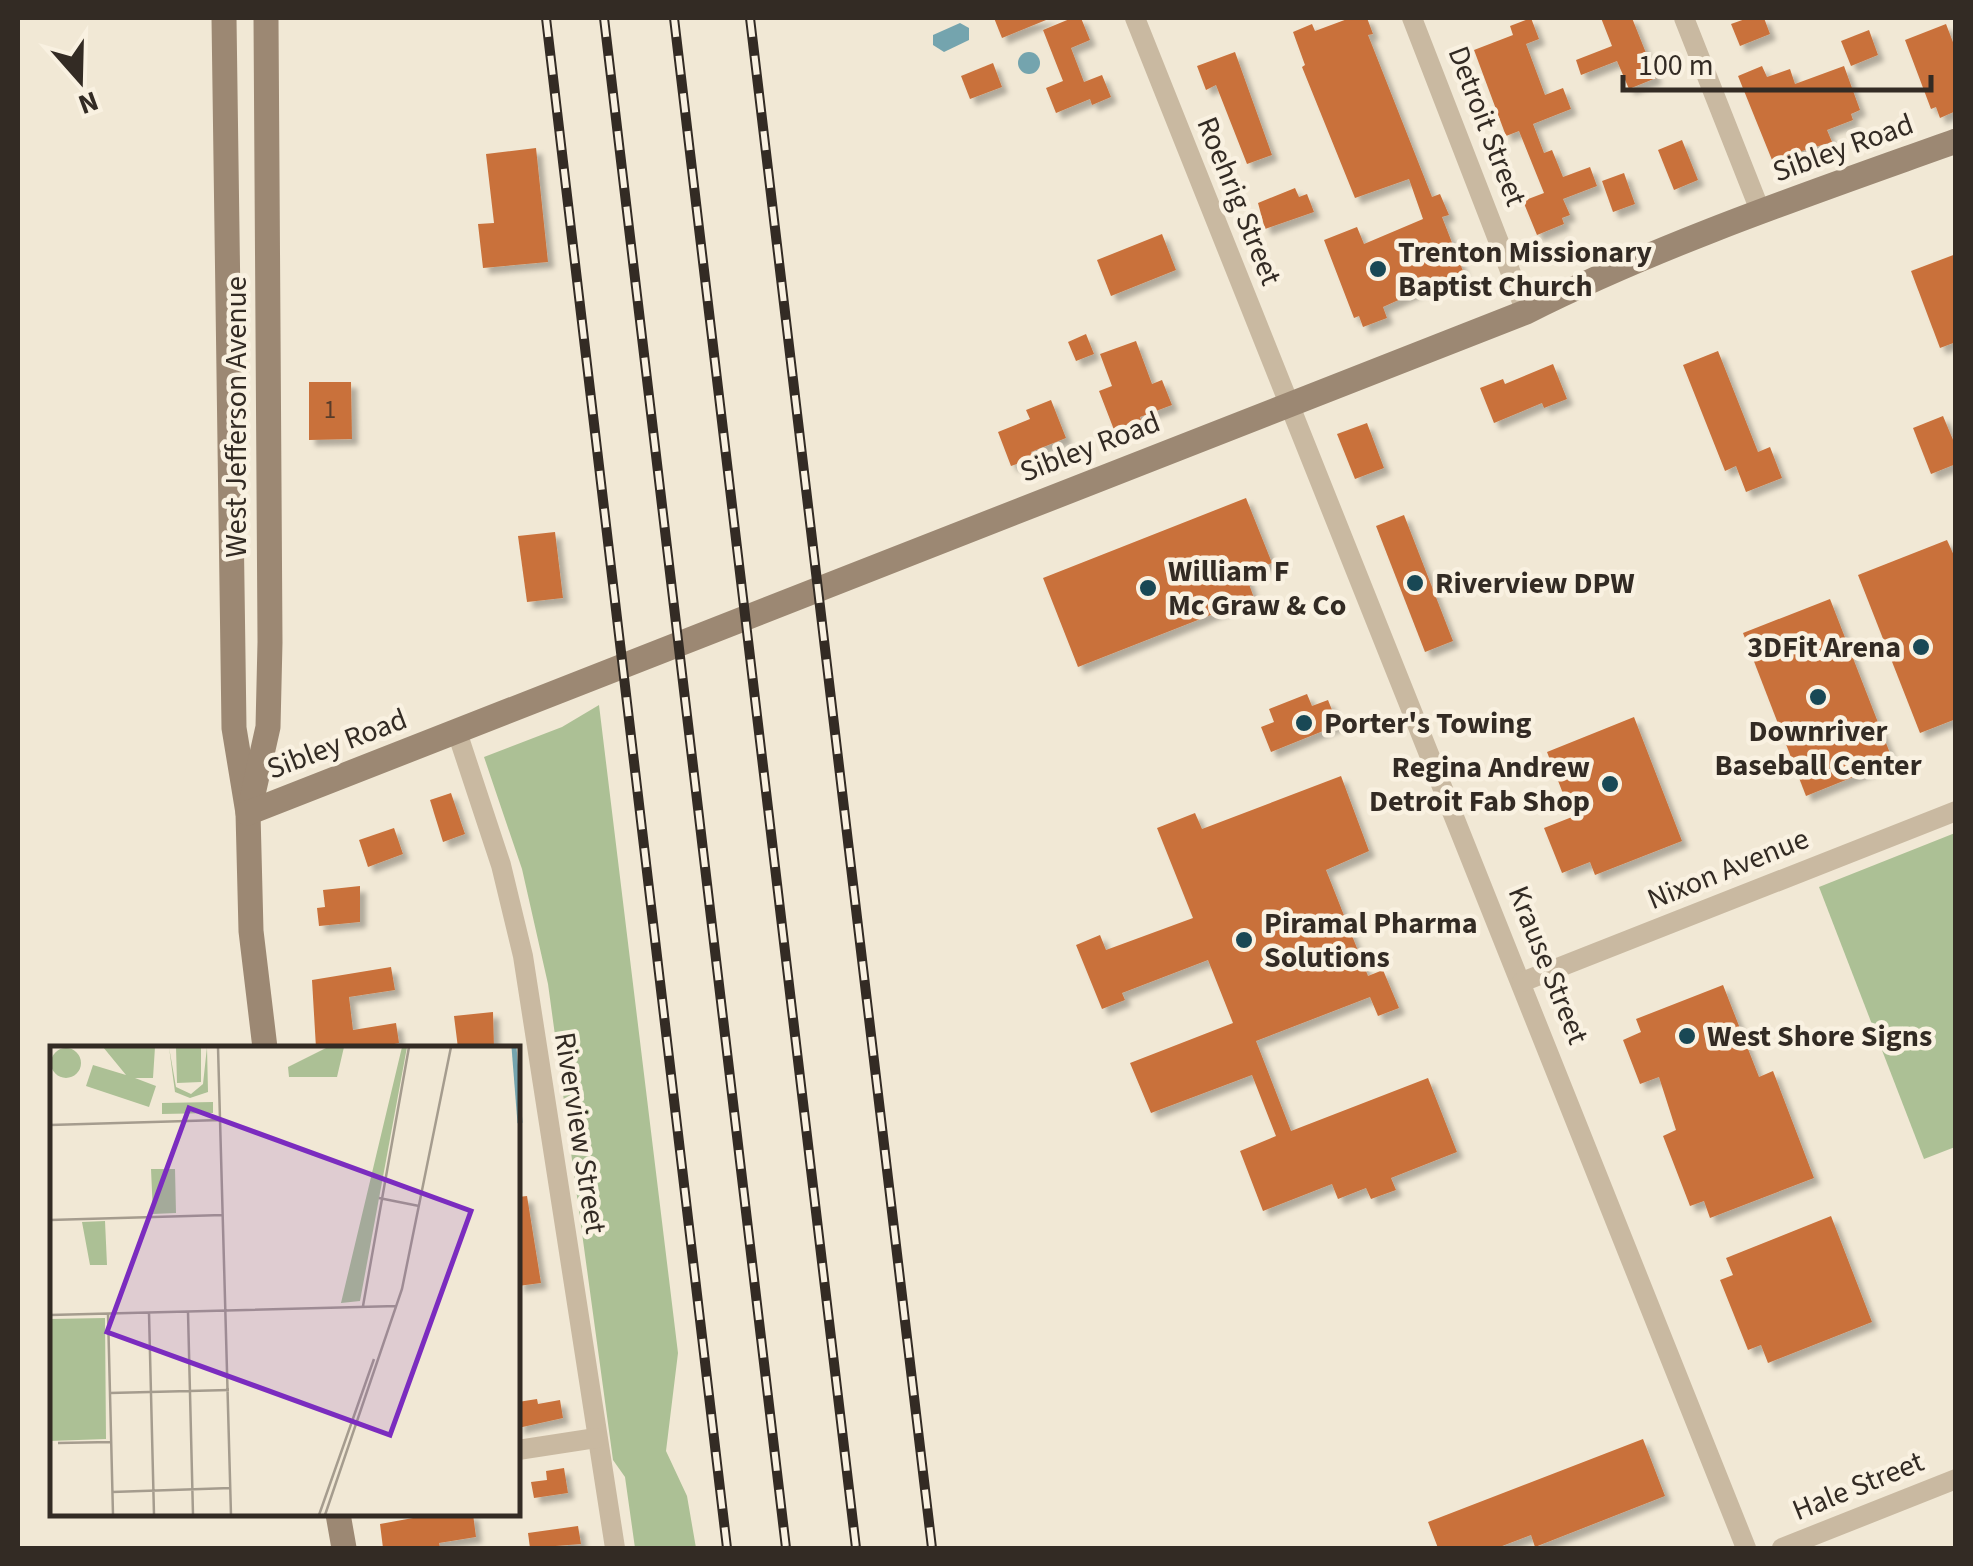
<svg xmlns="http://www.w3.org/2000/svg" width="1973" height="1566" viewBox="0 0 1973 1566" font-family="'Source Sans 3',sans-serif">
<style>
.green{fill:#acc095}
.water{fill:#74a4ae}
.building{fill:#c9713b;filter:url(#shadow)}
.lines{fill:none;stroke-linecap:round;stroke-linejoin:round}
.minor{stroke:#c9b9a1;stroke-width:20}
.secondary{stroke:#9c8873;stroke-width:25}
.rail-casing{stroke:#332b24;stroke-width:10}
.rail{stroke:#f9f1e1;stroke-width:6;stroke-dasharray:19;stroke-linecap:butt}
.poi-dot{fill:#194855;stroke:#f9f1e1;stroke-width:4}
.labels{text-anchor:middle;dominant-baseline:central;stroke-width:9;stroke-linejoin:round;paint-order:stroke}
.number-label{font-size:25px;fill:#583c2a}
.street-label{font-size:30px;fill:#332b24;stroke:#f9f1e1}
.poi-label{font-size:30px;font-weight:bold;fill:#332b24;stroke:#f9f1e1;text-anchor:start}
.inset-river{fill:none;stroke:#74a4ae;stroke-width:5}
.inset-road{fill:none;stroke:#a59c8e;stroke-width:2.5}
.view{fill:#7b2cbf;fill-opacity:0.15;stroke:#7b2cbf;stroke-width:5}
.inset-edge{fill:none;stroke:#332b24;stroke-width:5}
</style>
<defs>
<filter id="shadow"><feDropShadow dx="6" dy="6" stdDeviation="2.5" flood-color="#0004"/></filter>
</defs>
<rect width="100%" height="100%" fill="#f1e8d5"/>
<g class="green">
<path d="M599 705 678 1353 666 1451 687 1496 696 1548H635L625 1477 613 1460 548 984 522 869 484 757 562 727Z"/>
<path d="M1955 833V1147L1924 1159 1819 887Z"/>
</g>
<g class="water">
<path d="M960 23 969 28V40L944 52 933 45V35Z"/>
<circle cx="1029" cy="63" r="11"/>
</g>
<g class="building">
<path d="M994 18H1051L1002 38Z"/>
<path d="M1072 18H1081L1090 40 1071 48 1084 82 1102 75 1111 97 1092 105 1090 99 1056 113 1046 88 1063 81 1043 30Z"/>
<path d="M1350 18H1367L1373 34 1368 35 1432 197 1440 194 1449 215 1442 217 1463 271 1383 307 1387 318 1363 327 1359 316 1354 318 1324 240 1357 227 1364 244 1423 219 1409 179 1355 198 1302 67 1305 65 1293 32 1312 24 1315 31Z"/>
<path d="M1531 18 1539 39 1526 44 1545 95 1563 88 1571 109 1533 124 1544 153 1552 150 1563 177 1590 167 1597 186 1563 199 1570 215 1562 218 1564 224 1537 235 1523 201 1544 193 1519 131 1506 136 1474 50 1513 35 1510 26Z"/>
<path d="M1601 18H1632L1656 78 1629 89 1617 61 1581 75 1576 60 1612 46Z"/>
<path d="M1748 18H1764L1770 34 1740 46 1731 24Z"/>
<path d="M1946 24 1956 50V111L1940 118 1936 107 1931 109 1905 40Z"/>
<path d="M1869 30 1878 55 1851 66 1841 41Z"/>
<path d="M1235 52 1272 155 1247 164 1216 85 1206 90 1197 66Z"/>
<path d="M993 63 1002 87 970 99 961 76Z"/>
<path d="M1762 66 1767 77 1790 69 1795 84 1844 66 1860 110 1851 114 1853 120 1827 130 1832 142 1772 160 1738 76Z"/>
<path d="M1682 140 1698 180 1674 190 1658 150Z"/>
<path d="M536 148 548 262 483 268 478 224 494 223 486 154Z"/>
<path d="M1624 173 1635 204 1613 212 1602 181Z"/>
<path d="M1295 188 1299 197 1307 194 1314 212 1265 229 1258 203Z"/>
<path d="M1162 234 1176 270 1111 296 1097 260Z"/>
<path d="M1956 254V342L1940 348 1911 271Z"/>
<path d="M1086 334 1094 354 1076 361 1068 342Z"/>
<path d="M1136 341 1152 384 1162 380 1172 405 1140 417 1142 425 1116 435 1099 391 1112 386 1100 354Z"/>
<path d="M1718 351 1758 452 1770 447 1782 478 1746 492 1736 466 1725 471 1683 365Z"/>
<path d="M1553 364 1567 399 1544 408 1542 403 1494 423 1480 388 1503 379 1505 384Z"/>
<path d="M309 382H351L352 439 309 440Z"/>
<path d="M1051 400 1066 438 1031 452 1034 458 1011 466 998 432 1030 419 1026 410Z"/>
<path d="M1943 416 1956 447V464L1931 474 1913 428Z"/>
<path d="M1367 423 1384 468 1355 479 1337 434Z"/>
<path d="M1246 498 1272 563 1245 573 1254 598 1078 667 1043 578Z"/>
<path d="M1404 515 1453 641 1425 652 1376 526Z"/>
<path d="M555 532 563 598 527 602 518 536Z"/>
<path d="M1947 540 1956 560V719L1920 733 1858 575Z"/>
<path d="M1830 599 1893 761 1806 796 1743 633Z"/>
<path d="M1307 694 1312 706 1328 700 1338 725 1271 752 1261 727 1274 722 1269 709Z"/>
<path d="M1634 717 1682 841 1595 875 1590 862 1562 873 1544 828 1572 817 1547 752Z"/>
<path d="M1341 776 1369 851 1326 870 1368 976 1383 970 1399 1008 1378 1016 1370 997 1256 1041 1291 1131 1428 1078 1457 1152 1391 1178 1396 1190 1371 1199 1366 1188 1338 1199 1332 1184 1263 1211 1240 1151 1276 1136 1252 1075 1151 1113 1130 1063 1233 1023 1208 960 1122 993 1125 1000 1102 1009 1076 945 1100 935 1106 950 1193 918 1157 828 1195 813 1202 829Z"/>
<path d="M451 793 465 834 443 842 430 800Z"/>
<path d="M394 828 403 854 368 867 359 840Z"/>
<path d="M360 886V922L319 926 317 908 325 907 323 890Z"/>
<path d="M391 967 395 990 349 997 353 1030 396 1023 399 1043 375 1048H316L312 980Z"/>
<path d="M1723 985 1759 1077 1773 1071 1814 1178 1710 1218 1704 1201 1690 1206 1663 1136 1676 1130 1659 1077 1640 1084 1623 1040 1641 1032 1636 1019Z"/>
<path d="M493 1012 494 1048H458L454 1016Z"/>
<path d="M527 1196 541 1283 518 1286V1197Z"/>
<path d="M1831 1216 1872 1322 1768 1363 1761 1345 1748 1350 1720 1280 1733 1275 1726 1258Z"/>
<path d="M537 1399 538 1404 560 1400 563 1418 518 1428V1402Z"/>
<path d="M1643 1439 1665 1496 1535 1547 1531 1535 1497 1548H1438L1428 1522Z"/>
<path d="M564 1468 568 1493 534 1498 531 1482 547 1480 546 1471Z"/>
<path d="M435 1514H473L476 1537 439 1543 440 1548H383L380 1524Z"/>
<path d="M578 1526 581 1544 530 1548 528 1533Z"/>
</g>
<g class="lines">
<g class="minor">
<path d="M1135 18 1746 1548"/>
<path d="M1412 18 1526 312"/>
<path d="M1684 18 1761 213"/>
<path d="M457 732 501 865 523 956 615 1548"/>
<path d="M1522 982 1956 811"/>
<path d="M518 1450 596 1438"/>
<path d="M1782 1548 1956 1479"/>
</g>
<g class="secondary">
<path d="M224 18 234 728 248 813 251 931 265 1048"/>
<path d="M251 803 268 727 270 642 266 18"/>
<path d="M248 813 1526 312C1663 243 1811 193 1956 141"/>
<path d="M338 1514 344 1548"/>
</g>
<defs>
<g id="rail">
<path d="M546 18 727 1548"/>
<path d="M604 18 786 1548"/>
<path d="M674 18 856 1548"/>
<path d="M750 18 932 1548"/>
</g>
</defs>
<use href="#rail" class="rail-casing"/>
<use href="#rail" class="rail"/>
</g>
<g class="poi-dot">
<circle cx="1378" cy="269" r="10"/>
<circle cx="1415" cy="583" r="10"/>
<circle cx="1148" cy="588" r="10"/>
<circle cx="1921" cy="647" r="10"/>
<circle cx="1818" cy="697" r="10"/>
<circle cx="1304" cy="723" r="10"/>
<circle cx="1610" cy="784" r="10"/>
<circle cx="1244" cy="940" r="10"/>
<circle cx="1687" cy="1036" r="10"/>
</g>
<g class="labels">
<g class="number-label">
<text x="330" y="410">1</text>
</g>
<g class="street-label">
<text transform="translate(1487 126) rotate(69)">Detroit Street</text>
<text transform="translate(1843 148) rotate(-20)">Sibley Road</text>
<text transform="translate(1239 201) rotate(68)">Roehrig Street</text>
<text transform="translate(236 417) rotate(-90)">West Jefferson Avenue</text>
<text transform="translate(1090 447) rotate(-21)">Sibley Road</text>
<text transform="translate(337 744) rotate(-21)">Sibley Road</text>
<text transform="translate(1728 869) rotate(-22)">Nixon Avenue</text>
<text transform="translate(1548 965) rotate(68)">Krause Street</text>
<text transform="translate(580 1133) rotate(81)">Riverview Street</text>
<text transform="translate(1858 1486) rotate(-22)">Hale Street</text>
</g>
<g class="poi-label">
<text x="1398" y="252">Trenton Missionary<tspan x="1398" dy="34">Baptist Church</tspan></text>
<text x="1168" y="571">William F<tspan x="1168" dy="34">Mc Graw &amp; Co</tspan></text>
<text x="1435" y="583">Riverview DPW</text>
<text x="1901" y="647" text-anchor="end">3DFit Arena</text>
<text x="1324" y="723">Porter's Towing</text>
<text x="1818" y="731" text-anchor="middle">Downriver<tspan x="1818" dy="34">Baseball Center</tspan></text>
<text x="1590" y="767" text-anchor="end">Regina Andrew<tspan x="1590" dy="34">Detroit Fab Shop</tspan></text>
<text x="1264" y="923">Piramal Pharma<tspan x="1264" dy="34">Solutions</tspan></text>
<text x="1707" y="1036">West Shore Signs</text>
</g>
</g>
<g transform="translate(50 1046)">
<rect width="470" height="470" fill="#f1e8d5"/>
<path d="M53 1H105L103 32H85L106 40 99 61 36 40 43 19 76 29ZM119 1 126 41 141 48 153 38 157 1 158 46 140 52 125 46ZM126 1H151V36L127 37ZM278 1H294L287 31H239L238 21ZM352 1H357L310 255 291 257ZM1 17a15 15 0 1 1 30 0a15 15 0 1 1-30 0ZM163 56V67L112 68V57ZM101 123H125L126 167 103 168ZM55 175 57 219H40L32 176ZM55 272 56 393 0 395V273Z" fill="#acc095"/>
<path class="inset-river" d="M464 1 470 77"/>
<path class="inset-road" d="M168 1 181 469M0 79 171 74M329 152 369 160M0 174 173 169M313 260 359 1M138 266 143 469M58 267 63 469M99 267 104 469M0 269 347 260M60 347 179 344M8 397 61 396M62 446 181 442M269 469 324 313M275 469 352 243 401 1"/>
<path class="view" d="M139 62 421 165 340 389 57 286Z"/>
<rect width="470" height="470" class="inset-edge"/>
</g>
<rect width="1973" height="1566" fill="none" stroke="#332b24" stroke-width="40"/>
<g transform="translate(80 80) rotate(160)" stroke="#f9f1e1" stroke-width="8" paint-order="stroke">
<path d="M0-8L18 38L0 25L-18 38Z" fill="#332b24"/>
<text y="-15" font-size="28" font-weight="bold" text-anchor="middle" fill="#332b24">N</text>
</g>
<path d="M1623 75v15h308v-15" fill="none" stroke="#332b24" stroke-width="5"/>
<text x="1638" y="75" font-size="30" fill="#332b24" stroke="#f9f1e1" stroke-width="8" paint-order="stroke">100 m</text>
</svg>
